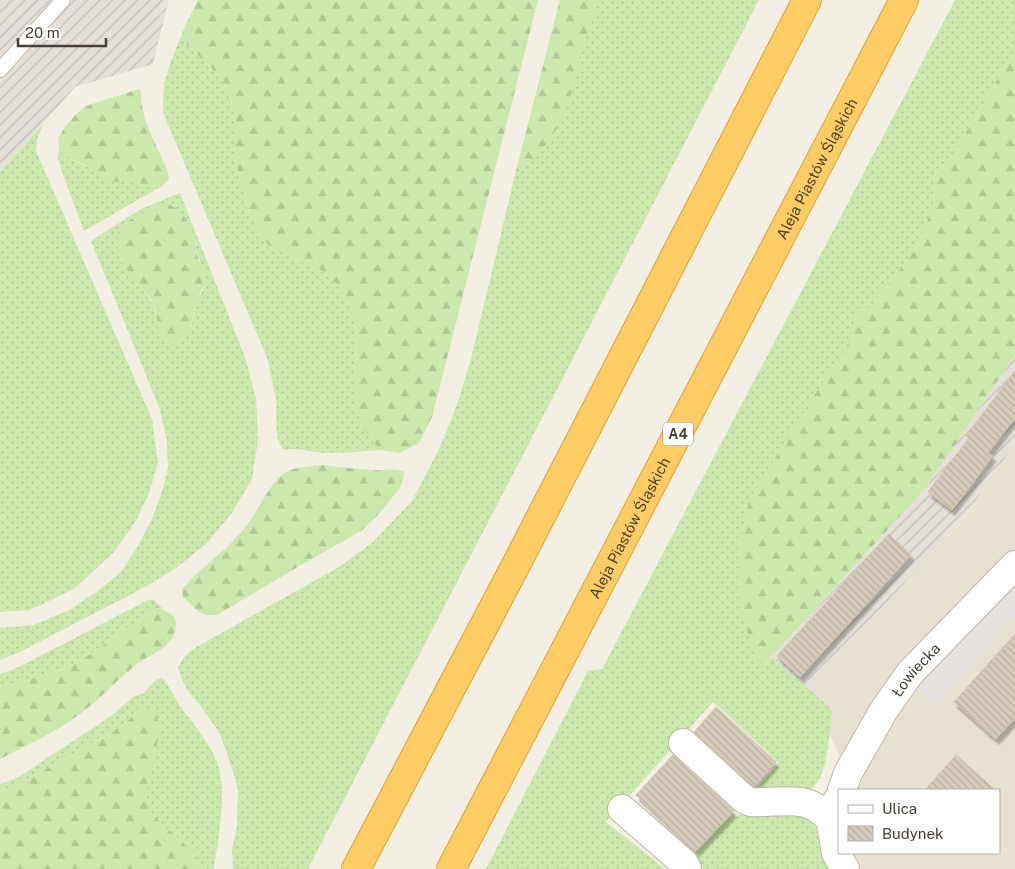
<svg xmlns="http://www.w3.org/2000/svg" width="1015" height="869" viewBox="0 0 1015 869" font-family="'Public Sans',sans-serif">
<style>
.residential{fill:#e7e1d3}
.industrial{fill:url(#industrial-furrows)}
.grass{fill:url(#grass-dots);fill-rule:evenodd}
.forest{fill:url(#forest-firs)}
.parking{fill:#e4e1de}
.building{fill:url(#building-back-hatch);stroke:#d0c3ae;filter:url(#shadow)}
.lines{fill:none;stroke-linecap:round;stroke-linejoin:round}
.lane-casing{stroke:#bfb7a8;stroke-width:16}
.street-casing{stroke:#bfb7a8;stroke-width:30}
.highway-casing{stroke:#dfa233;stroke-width:30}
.lane{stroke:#fff;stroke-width:14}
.street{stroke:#fff;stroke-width:28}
.highway{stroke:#ffcd64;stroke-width:28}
.labels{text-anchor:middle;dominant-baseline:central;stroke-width:5;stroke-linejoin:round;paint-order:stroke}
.shield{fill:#fff;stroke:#7e7972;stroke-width:1}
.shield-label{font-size:14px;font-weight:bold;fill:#463f35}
.street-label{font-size:15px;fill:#463f35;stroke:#fff}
</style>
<defs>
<pattern id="industrial-furrows" width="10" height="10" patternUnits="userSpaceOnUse" patternTransform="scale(1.25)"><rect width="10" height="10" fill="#e5e0da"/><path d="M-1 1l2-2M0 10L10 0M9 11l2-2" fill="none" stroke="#c6c1bc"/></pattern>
<pattern id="grass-dots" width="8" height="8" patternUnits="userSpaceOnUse" patternTransform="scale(1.25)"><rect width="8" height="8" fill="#cde8ad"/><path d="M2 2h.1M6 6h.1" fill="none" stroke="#b1c895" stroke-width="1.8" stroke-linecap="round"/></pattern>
<pattern id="forest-firs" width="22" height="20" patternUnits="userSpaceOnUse" patternTransform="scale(1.25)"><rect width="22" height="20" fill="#cde8ad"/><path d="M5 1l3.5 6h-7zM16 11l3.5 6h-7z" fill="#b1c895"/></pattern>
<pattern id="building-back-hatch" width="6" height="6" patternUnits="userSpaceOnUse" patternTransform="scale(1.25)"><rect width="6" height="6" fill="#d5cbbb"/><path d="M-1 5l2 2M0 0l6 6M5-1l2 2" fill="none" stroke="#b8afa1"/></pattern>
<filter id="shadow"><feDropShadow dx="3" dy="5.5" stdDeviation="1" flood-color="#0004"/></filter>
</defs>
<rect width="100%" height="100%" fill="#f3efe5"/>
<path class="residential" d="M1015 443V869H845L839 853H999V790H842L848 773 807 688 963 520Z"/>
<g class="industrial">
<path d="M0 0H169L153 64 75 87 0 172Z"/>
<path d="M1015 355V443L963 520 807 688 772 657 925 489Z"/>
</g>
<g class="grass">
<path d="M560 0H759L308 869H233L232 849 237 825 238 790 232 768 220 734 202 708 188 691 181 678 178 667 184 657 193 649 339 567 372 543 412 501 441 445 458 402 472 355 514 179Z"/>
<path d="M955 0H1015V50L955 151 934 175 933 207 916 248 872 305 855 317 852 338 764 665 772 657 827 705 832 712 831 728 825 764 820 779 807 795 766 792 759 786 779 763 713 702 606 822 665 869H486L588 671 602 669Z"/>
<path d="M185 26 187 46 208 64 225 84 231 99 235 128V159L249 213 272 250 320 269 337 284 352 309 357 336 354 377 365 430 379 450C360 452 342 453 323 453 309 452 298 447 284 450 272 437 278 416 276 400 274 387 270 373 268 360L163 113 164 83 171 61Z"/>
<path d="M44 123 37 139 36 151 152 419 158 463 149 493 136 521 113 553 74 589 30 610 0 612V172Z"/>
<path d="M59 147 63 154 74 161 88 167 100 178 136 182 149 187 162 186 84 231 63 175 58 158Z"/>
<path d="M180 193 245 357 256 398 258 440 252 479 232 513 207 543 175 569 145 587 20 652 0 660V628L34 625 69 610 95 593 120 573 138 546 152 519 162 492 168 467 167 440 159 407 91 241 141 209ZM161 204 195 239 197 253 204 274 203 290 196 302 191 329 159 330 153 304 122 261 119 251 118 240 126 223Z"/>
<path d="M148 600H154L164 610 157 608C127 626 101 650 70 666 48 676 23 680 0 687V674L19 667Z"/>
<path d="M162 678C171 688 175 700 183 710 196 727 209 742 217 762 228 789 218 840 214 869H203L192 851 161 823 147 807V784L160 733 140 711 114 731 34 776 0 792V784L17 778 111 716 133 697 144 693 157 679Z"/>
<path d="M781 808C789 811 800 813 807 818 822 829 824 853 828 869H704L701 866 695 856 696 851 733 812 734 816 737 817 743 810Z"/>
</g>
<g class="forest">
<path d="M198 0H538L432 417 419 443 400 453 379 450 365 430 355 406 354 377 357 336 352 309 337 284 320 269 272 250 256 228 249 213 235 159V128L231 99 225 84 208 64 187 46 185 26Z"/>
<path d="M560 0H597L592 20 584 42 575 82 564 115 554 133 541 151 514 179Z"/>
<path d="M1015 50V355L925 489 764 665 756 657 742 615 740 544 749 501 800 417 852 338 855 317 872 305 916 248 933 207 934 175 955 151Z"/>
<path d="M139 89 141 92C140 119 158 147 168 172L169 179 162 186 149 187 136 182H119L106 181 100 178 88 167 68 158 63 154 59 147 58 139 64 128 76 114 86 106Z"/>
<path d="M161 204C164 204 169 204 172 206 184 212 193 227 195 240 196 245 196 250 197 255 199 261 203 268 204 274 206 287 199 293 196 303 190 320 196 342 170 345 153 333 160 321 153 304 150 295 140 288 134 280 123 265 107 237 127 222 137 215 150 209 161 204Z"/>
<path d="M322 465C339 468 356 468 373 470 384 471 394 467 404 472L403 480 400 488 377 516 361 531 296 568 217 615H207L199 612 183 597 182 589C201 567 225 552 243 530 257 514 268 485 284 473 295 466 310 467 322 465Z"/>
<path d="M157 608C165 610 176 614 176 624 176 648 147 655 132 668 114 683 99 700 80 714 56 732 27 745 0 759V687C23 680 48 676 70 666 101 650 127 626 157 608Z"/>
<path d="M152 707 156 712 160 733 147 784V807L161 823 192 851 203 869H0V792L34 776 114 731 140 711Z"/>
</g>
<path class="parking" d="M1015 579V615L948 691 936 706 924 693 914 677Z"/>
<g class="building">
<path d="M1015 371V418L988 453 993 456 952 510 928 492 969 438 966 436Z"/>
<path d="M889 534 911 555 800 677 777 656Z"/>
<path d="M1015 634V718L996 739 954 702Z"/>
<path d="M716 707 776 762 754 787 694 732Z"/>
<path d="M673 755 733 810V812L696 851 636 795Z"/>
<path d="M956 755 995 790H925Z"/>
</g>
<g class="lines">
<defs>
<path id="lane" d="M0 70 63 0"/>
<g id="street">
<path d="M683 743 743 798C751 804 755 802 765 802 794 801 809 797 830 819"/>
<path id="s1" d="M842 790 848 773 884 710 910 673 1015 565"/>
<path d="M837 801 830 819 836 853 845 869"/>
<path d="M622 809 684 863 687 869"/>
</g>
<g id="highway">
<path d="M356 869 518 561 807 0"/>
<path id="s2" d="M451 869 904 0"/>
</g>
</defs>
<use href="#lane" class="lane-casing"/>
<use href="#street" class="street-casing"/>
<use href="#highway" class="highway-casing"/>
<use href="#lane" class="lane"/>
<use href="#street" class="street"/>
<use href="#highway" class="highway"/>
</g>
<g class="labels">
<rect class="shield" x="663" y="422.5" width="30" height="23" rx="4"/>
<g class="shield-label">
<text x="678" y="434">A4</text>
</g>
<g class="street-label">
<text stroke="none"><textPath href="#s2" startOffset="790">Aleja Piastów Śląskich</textPath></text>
<text stroke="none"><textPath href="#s2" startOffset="385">Aleja Piastów Śląskich</textPath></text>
<text stroke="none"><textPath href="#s1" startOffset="142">Łowiecka</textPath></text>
</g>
</g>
<rect x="838" y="789" width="162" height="65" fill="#ffffff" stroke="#b5b2ae"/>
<rect x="848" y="805" width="25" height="8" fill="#ffffff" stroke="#b5b2ae"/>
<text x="882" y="814" font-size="15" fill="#463f35">Ulica</text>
<rect x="848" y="826" width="25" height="15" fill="url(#building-back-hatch)" stroke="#b5b2ae"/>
<text x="882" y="839" font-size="15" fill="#463f35">Budynek</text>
<path d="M18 38v8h88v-8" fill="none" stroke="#463f35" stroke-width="2.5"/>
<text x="25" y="38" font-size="15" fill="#463f35" stroke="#ffffff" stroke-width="4" paint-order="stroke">20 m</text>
</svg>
